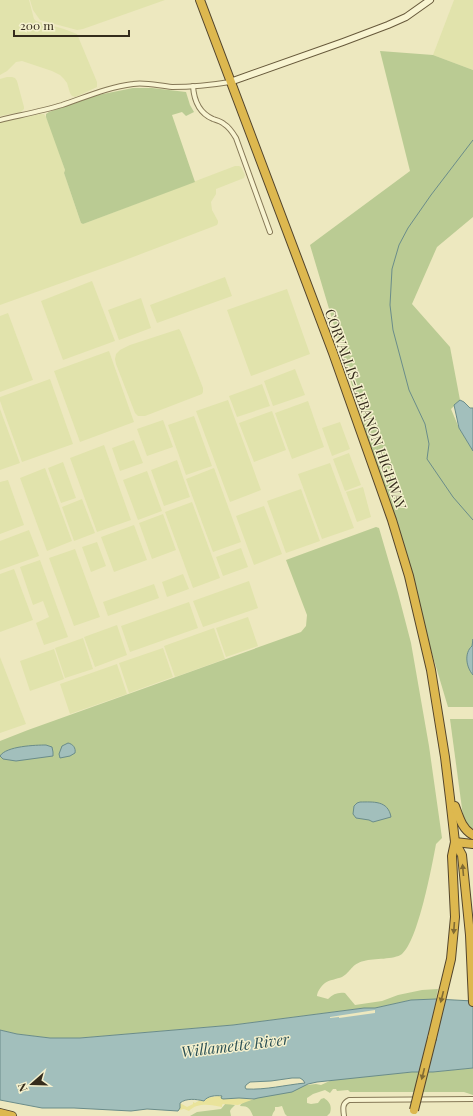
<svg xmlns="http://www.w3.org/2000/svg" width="473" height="1116" viewBox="0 0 473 1116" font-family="'Playfair Display',serif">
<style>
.farmland{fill:#e1e3ac}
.green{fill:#bacb93}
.sand{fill:#e9e39b}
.water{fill:#a2bfbc;stroke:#6a8c8a;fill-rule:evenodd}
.pier{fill:#ede8bf}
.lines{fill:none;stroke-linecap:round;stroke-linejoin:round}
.stream{stroke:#6a8c8a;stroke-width:1}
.street-casing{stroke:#857857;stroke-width:6}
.secondary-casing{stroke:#67593b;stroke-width:8}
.highway-casing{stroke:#53452c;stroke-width:10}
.street{stroke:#f8f4d1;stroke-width:4}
.secondary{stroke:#f8f4d1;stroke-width:6}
.highway{stroke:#ddb84f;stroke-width:8}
.highway-bridge-casing{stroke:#53452c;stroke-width:10;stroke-linecap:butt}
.highway-bridge{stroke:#ddb84f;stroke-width:8}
.oneway{fill:#816b33}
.labels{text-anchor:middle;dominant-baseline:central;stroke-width:3;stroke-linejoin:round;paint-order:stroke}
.street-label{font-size:14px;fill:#352c1c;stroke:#f5f1ce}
.water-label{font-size:15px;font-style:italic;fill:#2b5055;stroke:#f5f1ce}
</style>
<rect width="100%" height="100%" fill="#ede8bf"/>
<g class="farmland">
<path d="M0 0H29L34 19 36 21 64 29 77 34 97 82V87L78 96 75 97 72 96 70 93 67 83 64 79 60 75 52 71 22 61 16 62 7 71 0 75Z"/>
<path d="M30 0H165L83 29 77 30 40 20 33 10Z"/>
<path d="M454 0H473V70L433 55Z"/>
<path d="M7 77H12L15 78 17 81 24 107V109L21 112 0 116V79Z"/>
<path d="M40 114H44L46 117 51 128 65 170 64 173 81 223 83 224 235 166H239L241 167 245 175 244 178 216 189V194L211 202 212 210 218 221V223L217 225 120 262 0 305V122Z"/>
<path d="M225 277 232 296 157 323 150 305Z"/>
<path d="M92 281 115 341 63 360 41 301Z"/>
<path d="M287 289 310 354 251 376 227 310Z"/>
<path d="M141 298 151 328 119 340 108 310Z"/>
<path d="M8 313 33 380 0 392V316Z"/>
<path d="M179 329 181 332 203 388V392L202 394 145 416H138L135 413 116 364 115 359 116 354 120 350 130 345Z"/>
<path d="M109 351 134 422 80 442 54 371Z"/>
<path d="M295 369 305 395 273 406 264 381Z"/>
<path d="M50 379 73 444 22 462 0 401V397Z"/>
<path d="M262 384 270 406 237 417 229 396Z"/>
<path d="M228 400 261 490 230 502 196 411Z"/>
<path d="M308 401 324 447 292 459 275 413Z"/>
<path d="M0 409 20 463 0 470Z"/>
<path d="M272 411 286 450 254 462 239 423Z"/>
<path d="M194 416 212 466 186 475 168 425Z"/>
<path d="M163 420 173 447 147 456 137 429Z"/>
<path d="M340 422 350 449 332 456 322 428Z"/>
<path d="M134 440 143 463 120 471 112 448Z"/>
<path d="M104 445 131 520 97 532 70 458Z"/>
<path d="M349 453 361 485 345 491 333 459Z"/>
<path d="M177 460 190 497 164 506 151 470Z"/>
<path d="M63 462 76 498 61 503 48 468Z"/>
<path d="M330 463 354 528 322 539 298 474Z"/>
<path d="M45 468 72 541 47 551 20 478Z"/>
<path d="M214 468 241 542 213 552 186 479Z"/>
<path d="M147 471 162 511 138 520 123 480Z"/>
<path d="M8 480 24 525 0 534V482Z"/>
<path d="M363 487 371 517 357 522 346 492Z"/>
<path d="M301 489 320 541 286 553 267 501Z"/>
<path d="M82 499 95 533 74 541 62 507Z"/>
<path d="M192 502 220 578 193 588 165 512Z"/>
<path d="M264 506 282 554 254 565 236 516Z"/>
<path d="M163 514 176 550 152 559 139 523Z"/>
<path d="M134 525 147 560 114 572 101 537Z"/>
<path d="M29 530 39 556 0 570V541Z"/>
<path d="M97 542 106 566 91 572 82 547Z"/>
<path d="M241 548 248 567 223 576 216 557Z"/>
<path d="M75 549 100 617 74 626 49 558Z"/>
<path d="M40 560 68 637 44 645 36 623 49 617 43 601 33 605 20 567Z"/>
<path d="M14 569 33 620 0 632V574Z"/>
<path d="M183 574 189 589 167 597 162 582Z"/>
<path d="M249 581 258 608 203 627 193 601Z"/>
<path d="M154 584 159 598 108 616 103 602Z"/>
<path d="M189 602 198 628 130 652 121 626Z"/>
<path d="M248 617 258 646 226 657 216 628Z"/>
<path d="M117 625 127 655 95 667 84 637Z"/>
<path d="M214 628 225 659 175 677 164 646Z"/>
<path d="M83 638 93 669 65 678 55 648Z"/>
<path d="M163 648 173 677 129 693 119 663Z"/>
<path d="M54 649 64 679 30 691 20 661Z"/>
<path d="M0 657 26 724 0 733Z"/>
<path d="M117 664 127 694 70 714 60 684Z"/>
</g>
<g class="green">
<path d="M380 51 433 55 473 70V217L437 247 412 304 450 347 460 400 451 409 459 428 473 451V707H448L310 245 410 171Z"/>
<path d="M133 88H152L186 92 190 105 194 112 186 116 182 112 172 115 195 182 83 224 81 223 64 173 65 170 46 117V114L49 112 93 96Z"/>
<path d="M376 527 379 528 398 593 411 643 429 746 442 838 436 844C432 866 418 941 402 954 394 960 374 958 364 961 351 964 351 972 342 977 337 979 329 980 325 983 321 986 317 992 317 996L328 999C333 994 338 992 345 993L355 1005 382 1001 398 995 422 990 438 989 436 999 411 1000 375 1008H364L233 1025 80 1038H50L17 1034 0 1030V741L28 730 301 632 306 626 307 615 286 560Z"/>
<path d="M450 719H473V830L466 824 463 816Z"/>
<path d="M473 1068V1095L464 1092H350L348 1090 337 1091 336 1089H333L330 1093 325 1090 313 1094 307 1098V1103L311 1104 318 1103 321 1099 324 1098C330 1102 332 1106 330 1113L327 1116H287L285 1114 282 1106 278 1107H275V1110L273 1113 272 1116H253C250 1109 249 1106 240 1106L241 1104 246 1101 251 1100 303 1083 307 1085 316 1084 321 1085 334 1079 412 1072H433Z"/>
<path d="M226 1103 235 1105 231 1109 230 1111 231 1116H190L197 1112 221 1109Z"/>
</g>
<path class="sand" d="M219 1096 230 1099 239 1098 254 1099 238 1105 223 1104 222 1105V1107C211 1105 198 1102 189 1111L184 1109 179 1110 180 1103 187 1107 193 1104V1102L195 1103 200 1100 204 1101 206 1098Z"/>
<g class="water">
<path d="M460 400 464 402 470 408H473V451L459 428 454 405Z"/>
<path d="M473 639V675C466 667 464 653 472 646Z"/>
<path d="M68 743C73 744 76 748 75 753L70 756 60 758 59 754 62 746Z"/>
<path d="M46 745 52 747 53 752V756L16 761 3 759 0 756C6 746 36 745 46 745Z"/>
<path d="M360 802C373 802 388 800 391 817L373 822 369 820 356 818 353 814 354 806 357 803Z"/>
<path d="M436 999 473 1001V1068L433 1072H412L317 1082 308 1084 292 1092 258 1098 254 1099 239 1098 223 1099 221 1098 222 1096C216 1095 207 1096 204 1101 196 1099 186 1098 180 1103V1108L178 1111 147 1109 131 1111 74 1108H42L0 1100V1030L17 1034 50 1038H80L233 1025 364 1008H375L411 1000ZM292 1078H300L303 1080 305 1083C285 1085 266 1090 246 1089L245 1087 246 1085 250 1082 271 1081Z"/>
</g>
<path class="pier" d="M375 1010V1013L339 1018V1017L330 1018V1017Z"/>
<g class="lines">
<path class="stream" d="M473 140 431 195 408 228 399 245 392 269 390 305 393 330 409 390 425 424 429 444 427 459 453 497 473 520"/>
<defs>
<g id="street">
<path d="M193 86C194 101 199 113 213 119 216 120 221 121 224 124 229 127 233 133 236 138L270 232"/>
<path d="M0 120C21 115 42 111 62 105 86 97 108 87 133 84 146 82 159 86 172 87 191 87 212 85 230 82"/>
<path d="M344 1116C343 1109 342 1103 349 1100L473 1099"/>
</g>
<path id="secondary" d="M230 82 343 42 388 25 406 17 430 0"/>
<g id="highway">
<path d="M200 0 333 353 392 520 409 576 431 670 445 757 450 798 455 842 452 856 455 917 451 959 432 1038"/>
<path d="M455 806C459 817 462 829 473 835"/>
<path d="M455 842 462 855 470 935 473 1002"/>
<path d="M455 842 473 844"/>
<path d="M0 1113 12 1116"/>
</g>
</defs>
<use href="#street" class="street-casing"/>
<use href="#secondary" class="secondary-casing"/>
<use href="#highway" class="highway-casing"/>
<use href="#street" class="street"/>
<use href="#secondary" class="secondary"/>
<use href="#highway" class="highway"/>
<defs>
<path id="highway-bridge" d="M414 1110 432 1038"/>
</defs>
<use href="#highway-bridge" class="highway-bridge-casing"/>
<use href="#highway-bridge" class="highway-bridge"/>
</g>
<defs><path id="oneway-solid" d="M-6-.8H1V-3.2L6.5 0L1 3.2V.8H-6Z"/></defs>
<g class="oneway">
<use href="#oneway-solid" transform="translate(463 870) rotate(-95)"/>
<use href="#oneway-solid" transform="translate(454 928) rotate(94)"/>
<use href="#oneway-solid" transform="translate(442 997) rotate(104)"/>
<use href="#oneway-solid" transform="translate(423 1074) rotate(104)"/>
</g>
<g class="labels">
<g class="street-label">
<text transform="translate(366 409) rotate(70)">CORVALLIS-LEBANON HIGHWAY</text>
</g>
<g class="water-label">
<text transform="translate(235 1045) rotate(-7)">Willamette River</text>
</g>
</g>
<g transform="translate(32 1084) rotate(250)" stroke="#f5f1ce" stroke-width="3" paint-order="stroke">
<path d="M0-3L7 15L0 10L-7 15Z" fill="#352c1c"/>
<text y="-6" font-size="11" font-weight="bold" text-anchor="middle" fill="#352c1c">N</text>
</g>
<path d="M14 30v6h115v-6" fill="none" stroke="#352c1c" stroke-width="2"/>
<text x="20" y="30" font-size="12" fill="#352c1c" stroke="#f5f1ce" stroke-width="3" paint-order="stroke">200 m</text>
</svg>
